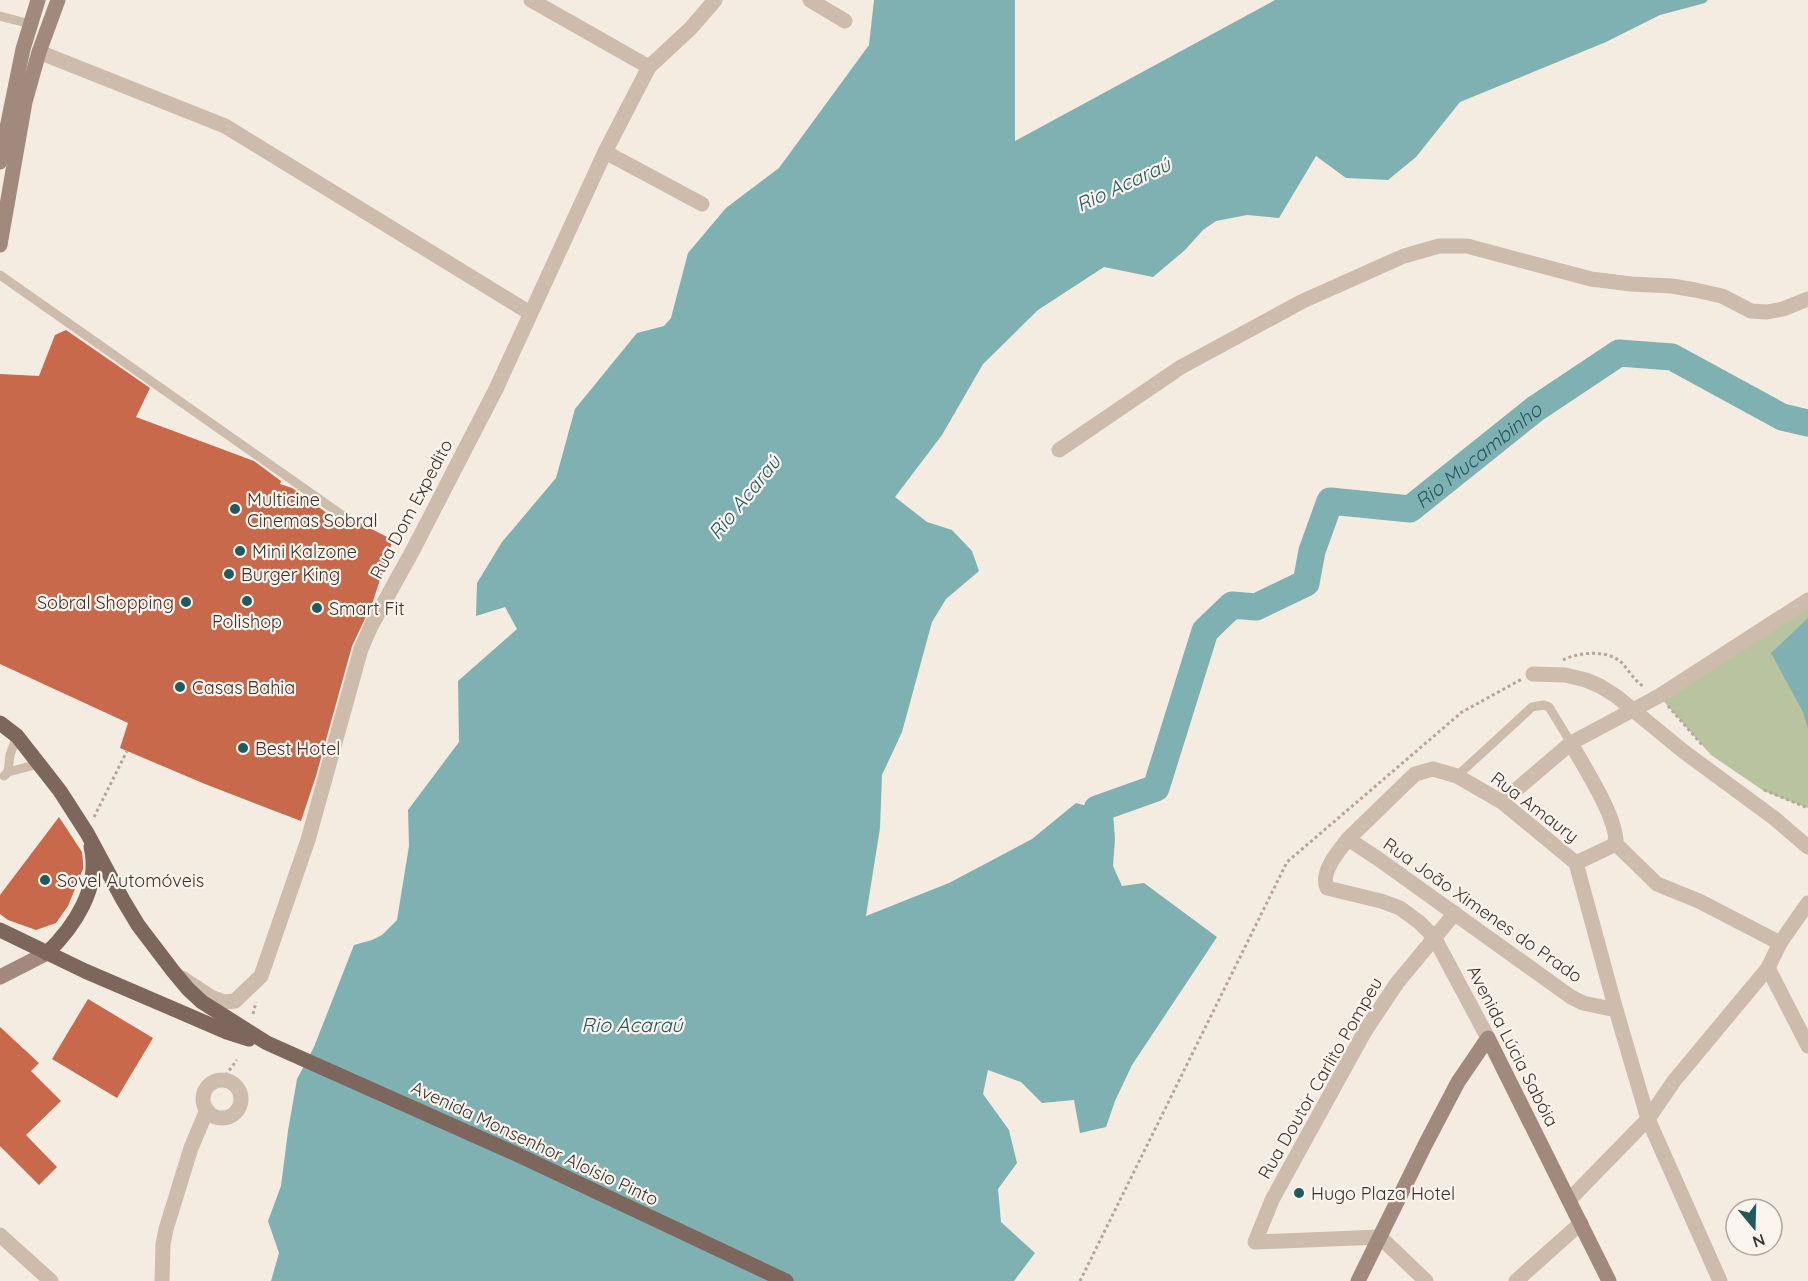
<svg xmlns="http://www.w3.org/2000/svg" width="1808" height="1281" viewBox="0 0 1808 1281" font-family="Quicksand,sans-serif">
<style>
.green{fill:#b8c4a0}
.water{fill:#7fb0b2}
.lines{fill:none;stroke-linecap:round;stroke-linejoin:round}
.river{stroke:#7fb0b2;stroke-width:27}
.building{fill:#c8694b}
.path{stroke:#b9a596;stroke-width:3;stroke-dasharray:3 3;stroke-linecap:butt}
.lane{stroke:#cdbbac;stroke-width:9}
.street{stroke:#cdbbac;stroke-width:15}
.secondary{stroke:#a18a7d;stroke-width:15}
.primary{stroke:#7d675c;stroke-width:15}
.poi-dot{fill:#1f5a5e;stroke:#fbf5ee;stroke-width:2}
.labels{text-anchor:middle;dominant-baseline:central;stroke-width:4.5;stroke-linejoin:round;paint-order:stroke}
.poi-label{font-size:18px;fill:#3b302b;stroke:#fbf5ee;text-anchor:start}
.street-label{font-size:18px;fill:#3b302b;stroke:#fbf5ee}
.water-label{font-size:20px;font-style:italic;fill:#1f5a5e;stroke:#fbf5ee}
</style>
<rect width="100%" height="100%" fill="#f4ebe1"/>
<path class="green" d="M1808 600V808L1764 791 1711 755 1659 696Z"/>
<g class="water">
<path d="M874 0H1015V141L1275 0H1708L1705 3 1660 15 1606 42 1460 102 1416 157 1388 180 1346 178 1316 156 1279 218 1247 215 1216 221 1203 230 1185 250 1153 277 1104 267 1038 310 983 364 942 435 895 497 927 522 952 530 972 551 979 571 946 599 932 622 902 732 882 775 880 828 866 916 949 883 1032 839 1076 803 1113 813 1115 839 1113 866 1122 886 1144 883 1217 937 1132 1065 1115 1101 1106 1127 1080 1133 1074 1100 1042 1103 1021 1082 988 1070 983 1094 1009 1130 1017 1163 998 1189 1001 1222 1035 1253 1014 1281H271L279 1253 268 1221 281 1186 288 1131 297 1079 314 1047 354 945 372 940 382 935 397 920 409 846 408 810 459 742 458 681 517 629 505 607 476 616 477 583 502 542 556 478 575 409 637 333 664 326 671 318 688 253 726 208 779 168 869 45Z"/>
<path d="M1808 618V729L1803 712 1771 653Z"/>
</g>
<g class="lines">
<path class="river" id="s1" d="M1097 809 1156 788 1205 631 1232 605 1256 607 1306 583 1312 551 1330 501 1410 509 1535 409 1619 353 1672 357 1782 417 1808 423"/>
</g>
<g class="building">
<path d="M66 330 150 388 136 417 254 461 281 481 280 484 292 488 345 526H351L356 521 393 540 372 604 352 646 316 776 301 821 205 784 120 748 128 723 0 664V374L39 376 55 335Z"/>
<path d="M59 817 82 852 83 862V869L68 906 56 923 36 930 8 920 0 914V895Z"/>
<path d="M88 999 153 1038 117 1098 52 1059Z"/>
<path d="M0 1027 39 1063 31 1071 61 1101 26 1135 57 1167 39 1185 0 1146Z"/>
</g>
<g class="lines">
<g class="path">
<path d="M1563 660C1579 652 1608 649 1622 663 1629 671 1635 681 1644 687"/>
<path d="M1668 706 1703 746"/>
<path d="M1764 790 1808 808"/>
<path d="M94 817 127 751"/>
<path d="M253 1014 256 1002"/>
<path d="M222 1080 237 1060"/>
<path d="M1080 1281 1287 862 1462 712 1522 679"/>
</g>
<g class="lane">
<path d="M0 16 30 24"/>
<path d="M0 275 349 520"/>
<path d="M8 772 10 755 17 736"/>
<path d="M4 776 8 772 39 764"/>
<path d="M1457 776 1532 707 1544 705 1549 707 1571 743"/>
</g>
<g class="street">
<path d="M531 0 649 67"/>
<path d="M810 0 845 21"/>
<path d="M39 52 225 126 530 313"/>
<path d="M605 152 702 204"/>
<path d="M1059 450 1181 367 1303 301 1404 256 1439 246H1467L1591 279 1631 284 1672 286 1695 290 1722 296 1751 311 1767 312 1783 309 1808 299"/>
<path d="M1533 674 1565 675 1586 680 1600 686 1616 696 1683 751 1774 818 1808 847"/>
<path d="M1571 743C1584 768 1617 816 1616 844L1657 884 1699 901 1780 943"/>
<path d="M1502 802 1571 743 1659 696 1808 600"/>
<path d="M1348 839 1415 774 1433 769 1457 776 1502 802 1576 863 1616 1010 1648 1119 1720 1281"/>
<path d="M1576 863 1616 844"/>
<path d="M1768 968 1808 1046"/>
<path d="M182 978 211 997 224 1002 235 1001 261 976 308 840 361 649 371 626 413 550 496 389 605 152 649 67 691 28 715 0"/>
<path d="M1488 1038 1434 937 1419 922 1400 908 1381 901 1327 888C1320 872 1338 852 1348 839L1377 858 1571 997 1583 1003 1616 1010"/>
<circle cx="222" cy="1099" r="19"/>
<path d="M1569 1200 1648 1119 1674 1081 1768 968 1780 943 1808 903"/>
<path d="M0 1235 51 1281"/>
<path d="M162 1281 163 1244 166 1229 191 1148 207 1110"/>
<path d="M1426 1281 1380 1237 1255 1242 1272 1200 1365 1031 1397 983 1455 913"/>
<path d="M1516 1281 1581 1223"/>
</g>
<g class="secondary">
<path d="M0 162 23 49 38 0"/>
<path d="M0 245 25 102 39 52 58 0"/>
<path d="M0 977 47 953"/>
<path d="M1358 1281 1425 1145 1458 1082 1488 1038 1609 1281"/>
</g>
<g class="primary">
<path d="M0 723 17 736 60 791 87 833 123 900 138 925 173 971 188 989 202 1002 267 1043 514 1153 786 1281"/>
<path d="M0 930 85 971 227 1032 249 1039"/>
<path d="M47 953C74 927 101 887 91 847"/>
</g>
</g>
<g class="poi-dot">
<circle cx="235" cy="509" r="6"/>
<circle cx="240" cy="551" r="6"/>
<circle cx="229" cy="574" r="6"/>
<circle cx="247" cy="601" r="6"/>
<circle cx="186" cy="602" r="6"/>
<circle cx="317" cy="608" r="6"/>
<circle cx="180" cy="687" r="6"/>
<circle cx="243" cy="748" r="6"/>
<circle cx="45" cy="880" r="6"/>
<circle cx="1299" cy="1193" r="6"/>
</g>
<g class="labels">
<g class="poi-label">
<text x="247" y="499">Multicine<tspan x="247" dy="21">Cinemas Sobral</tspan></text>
<text x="252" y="551">Mini Kalzone</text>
<text x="241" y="574">Burger King</text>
<text x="174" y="602" text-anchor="end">Sobral Shopping</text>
<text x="329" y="608">Smart Fit</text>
<text x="247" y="621" text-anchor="middle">Polishop</text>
<text x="192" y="687">Casas Bahia</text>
<text x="255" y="748">Best Hotel</text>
<text x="57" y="880">Sovel Automóveis</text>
<text x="1311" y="1193">Hugo Plaza Hotel</text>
</g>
<g class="street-label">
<text transform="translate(411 509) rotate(-62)">Rua Dom Expedito</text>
<text transform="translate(1535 807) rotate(37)">Rua Amaury</text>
<text transform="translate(1483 910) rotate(35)">Rua João Ximenes do Prado</text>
<text transform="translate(1513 1046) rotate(63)">Avenida Lúcia Sabóia</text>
<text transform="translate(1320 1078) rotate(-60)">Rua Doutor Carlito Pompeu</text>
<text transform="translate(535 1143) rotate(25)">Avenida Monsenhor Aloísio Pinto</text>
</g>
<g class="water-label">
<text transform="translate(1123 184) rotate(-25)">Rio Acaraú</text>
<text stroke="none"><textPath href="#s1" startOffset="597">Rio Mucambinho</textPath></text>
<text transform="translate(744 497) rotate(-51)">Rio Acaraú</text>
<text x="632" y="1024">Rio Acaraú</text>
</g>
</g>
<g transform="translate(1754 1227) rotate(161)"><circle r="28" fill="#fbf5ee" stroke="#aea6a0" stroke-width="1.5"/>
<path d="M0-4.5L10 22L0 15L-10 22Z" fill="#1f5a5e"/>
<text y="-9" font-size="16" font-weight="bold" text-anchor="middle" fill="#3b302b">N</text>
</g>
</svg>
